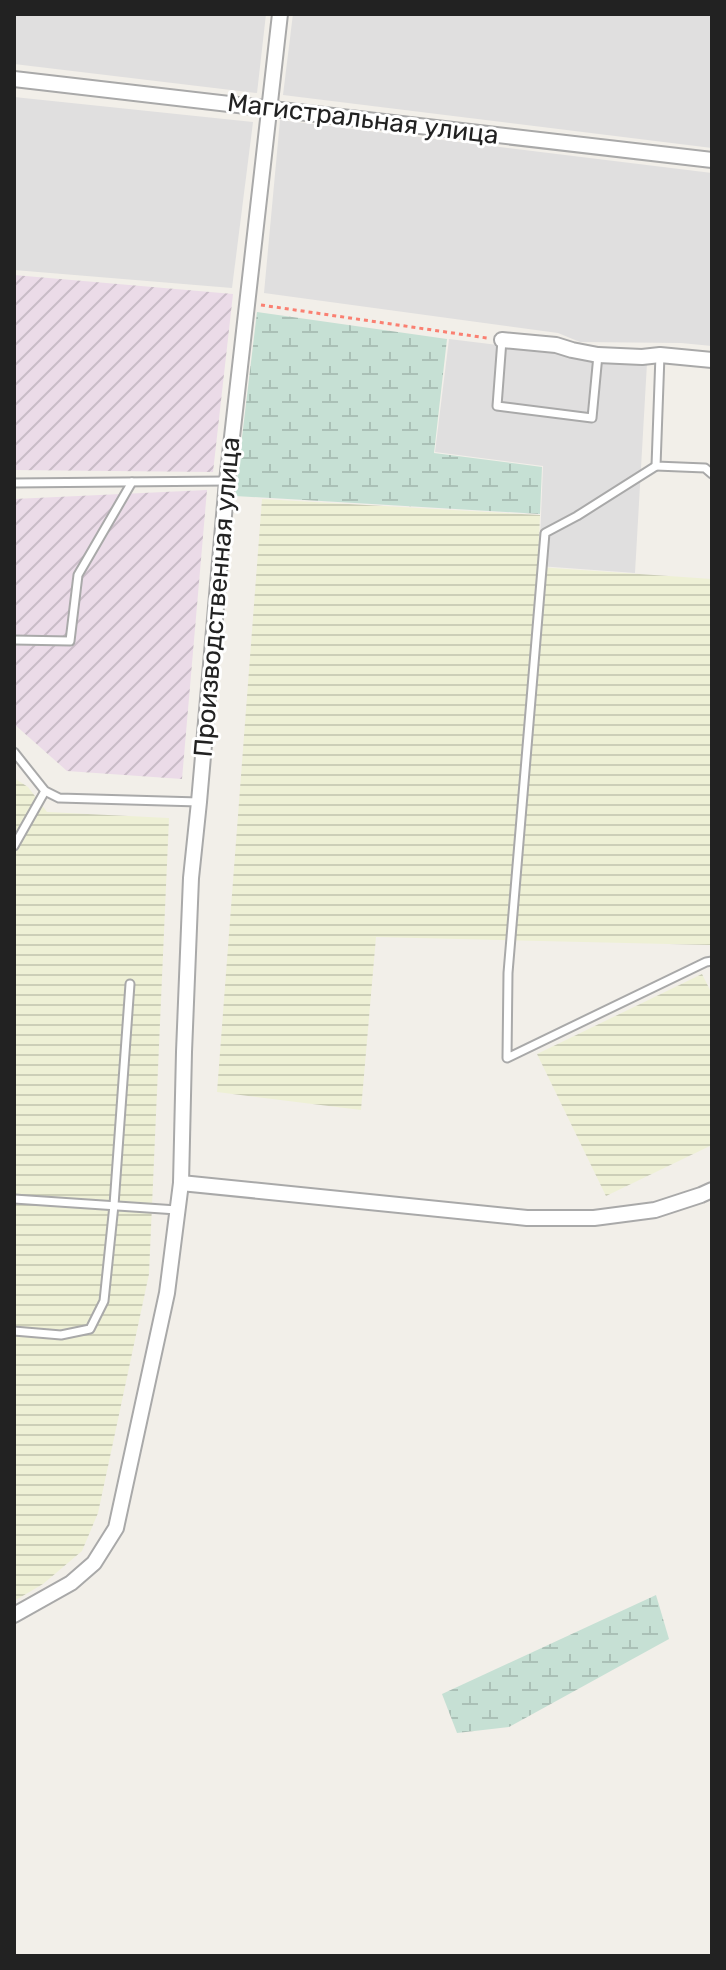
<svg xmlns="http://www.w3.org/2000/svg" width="726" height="1970" viewBox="0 0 726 1970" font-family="Rubik,sans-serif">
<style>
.residential{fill:#e0dfdf}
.industrial{fill:url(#industrial-furrows)}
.farmland{fill:url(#farmland-rules)}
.wetland{fill:url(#wetland-marsh)}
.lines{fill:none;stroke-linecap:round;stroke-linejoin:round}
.service-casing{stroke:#a9a9a9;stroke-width:11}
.minor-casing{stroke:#a9a9a9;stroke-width:18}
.path{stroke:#fa8072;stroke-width:3;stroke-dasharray:4 4;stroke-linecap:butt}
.service{stroke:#fff;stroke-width:7}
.minor{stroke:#fff;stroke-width:14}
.labels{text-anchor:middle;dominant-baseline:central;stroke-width:6;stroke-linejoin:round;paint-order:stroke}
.street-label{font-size:26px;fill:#222;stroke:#fff}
</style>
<defs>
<pattern id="industrial-furrows" width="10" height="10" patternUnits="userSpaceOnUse" patternTransform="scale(2)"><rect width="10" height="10" fill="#ebdbe8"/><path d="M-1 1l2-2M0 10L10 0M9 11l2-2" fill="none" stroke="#c9bcc7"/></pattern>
<pattern id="farmland-rules" width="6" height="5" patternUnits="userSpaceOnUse" patternTransform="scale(2)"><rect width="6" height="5" fill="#eef0d5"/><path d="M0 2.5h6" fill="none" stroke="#ccceb7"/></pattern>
<pattern id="wetland-marsh" width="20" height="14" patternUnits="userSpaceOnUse" patternTransform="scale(2)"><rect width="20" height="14" fill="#c6e0d4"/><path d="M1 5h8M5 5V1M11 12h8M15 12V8" fill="none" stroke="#aac0b6"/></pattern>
</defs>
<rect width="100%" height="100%" fill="#f2efe9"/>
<g class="residential">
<path d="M14 14H266L257 93 14 64Z"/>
<path d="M293 14H712V148L283 95Z"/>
<path d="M14 97 253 122 232 288 14 270Z"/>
<path d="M280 120 712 173V346L681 343 580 342 558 333 264 293Z"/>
<path d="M449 339 647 363 635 573 539 566 543 466 435 452Z"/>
</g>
<g class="industrial">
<path d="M14 275 233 294 213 472 14 470Z"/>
<path d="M207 490 182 779 67 771 14 724V499Z"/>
</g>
<g class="farmland">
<path d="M262 499 540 515 538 567 712 579V945L376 937 361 1110 217 1092Z"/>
<path d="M14 778 28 787 47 812 169 818 149 1274 98 1513 82 1551 43 1584 14 1601Z"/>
<path d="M702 974 712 994V1145L606 1196 537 1054Z"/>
</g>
<g class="wetland">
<path d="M257 312 447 339 434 453 542 467 540 514 235 496Z"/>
<path d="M656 1595 669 1639 509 1727 457 1733 442 1694Z"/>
</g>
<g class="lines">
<defs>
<g id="service">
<path d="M502 340 497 406 592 418 598 355"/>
<path d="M660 355 656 466 705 468 712 474"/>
<path d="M656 466 577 516 545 533 508 973 507 1058 706 962 712 961"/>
<path d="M14 483 227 481"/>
<path d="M14 640 70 641 78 575 132 482"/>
<path d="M14 752 45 791 59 798 199 802"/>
<path d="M14 846 45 791"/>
<path d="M14 1199 177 1210"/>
<path d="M14 1331 61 1335 90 1329 104 1301 114 1205 130 984"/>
</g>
<g id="minor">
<path d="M14 79 712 160"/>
<path d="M502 340 556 345 572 350 598 355 642 357 660 355 712 360"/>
<path d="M181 1183 184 1052 191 878 199 802 227 481 280 14"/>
<path d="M14 1615 71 1583 94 1563 116 1528 167 1293 181 1183 527 1218H594L655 1210 701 1195 712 1190"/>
</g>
</defs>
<use href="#service" class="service-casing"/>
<use href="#minor" class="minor-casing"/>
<path class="path" d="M261 305 487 338"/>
<use href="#service" class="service"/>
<use href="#minor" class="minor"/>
</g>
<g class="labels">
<g class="street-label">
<text transform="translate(363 119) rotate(7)">Магистральная улица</text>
<text transform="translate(217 597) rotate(-85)">Производственная улица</text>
</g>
</g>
<rect width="726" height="1970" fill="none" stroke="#222222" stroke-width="32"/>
</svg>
